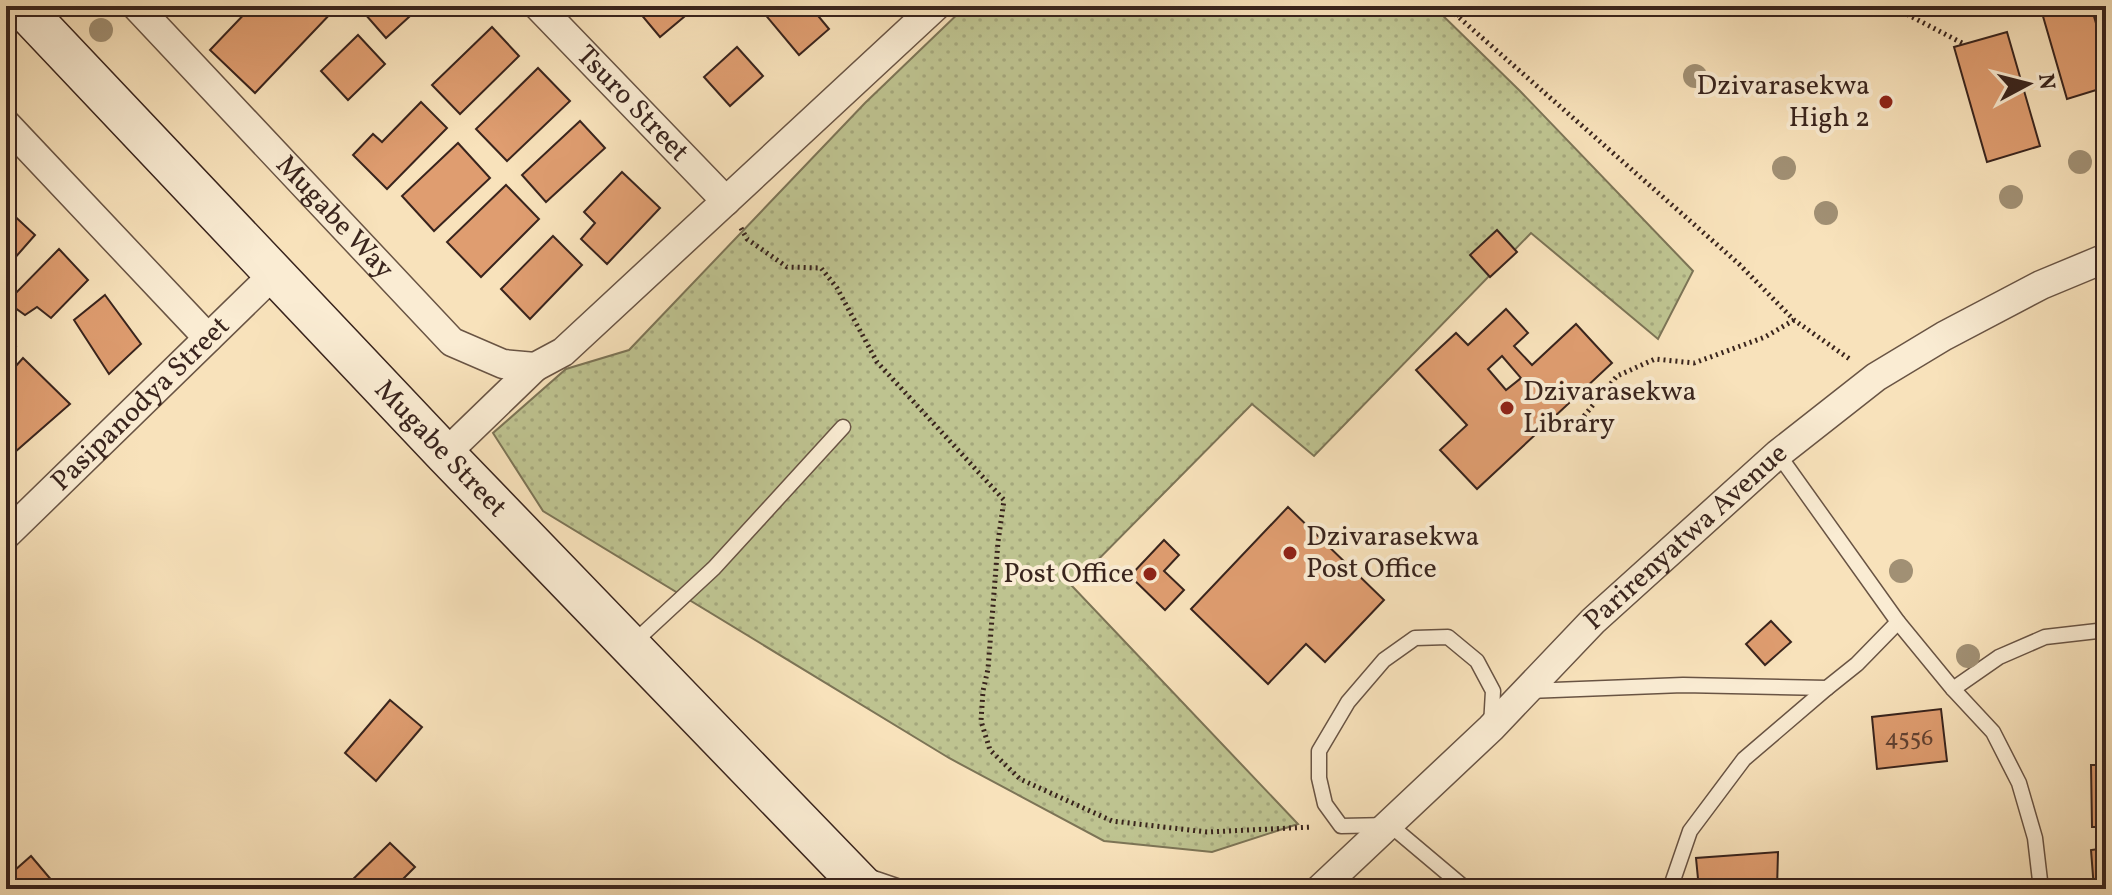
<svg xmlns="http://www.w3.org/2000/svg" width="2112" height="895" viewBox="0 0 2112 895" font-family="Vollkorn,serif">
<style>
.grass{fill:url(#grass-dots);stroke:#7c7456;stroke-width:2}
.building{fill:#df9d70;stroke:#39241d;stroke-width:2;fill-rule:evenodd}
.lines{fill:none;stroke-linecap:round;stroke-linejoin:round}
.lane-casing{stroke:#695444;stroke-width:17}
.street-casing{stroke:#695444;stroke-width:31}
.secondary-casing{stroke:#39241d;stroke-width:43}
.path{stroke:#39241d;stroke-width:5;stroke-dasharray:2 4;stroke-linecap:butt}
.lane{stroke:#faecd3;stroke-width:14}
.street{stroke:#faecd3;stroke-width:28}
.secondary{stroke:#faecd3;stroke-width:40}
.tree{fill:#a19074}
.poi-dot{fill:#8f2418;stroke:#faecd3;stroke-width:3}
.labels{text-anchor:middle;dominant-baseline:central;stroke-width:8;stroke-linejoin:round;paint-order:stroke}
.number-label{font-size:24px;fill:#624232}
.poi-label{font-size:28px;fill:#39241d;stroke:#faecd3;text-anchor:end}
.street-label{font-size:28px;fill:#39241d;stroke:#faecd3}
</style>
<defs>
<pattern id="grass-dots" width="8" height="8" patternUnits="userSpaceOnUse" patternTransform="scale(2)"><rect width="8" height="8" fill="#bec390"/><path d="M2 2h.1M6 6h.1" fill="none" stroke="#a4a77c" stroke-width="1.8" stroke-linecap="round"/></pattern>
</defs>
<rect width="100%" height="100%" fill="#f8e2bb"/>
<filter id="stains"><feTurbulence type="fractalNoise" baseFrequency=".0025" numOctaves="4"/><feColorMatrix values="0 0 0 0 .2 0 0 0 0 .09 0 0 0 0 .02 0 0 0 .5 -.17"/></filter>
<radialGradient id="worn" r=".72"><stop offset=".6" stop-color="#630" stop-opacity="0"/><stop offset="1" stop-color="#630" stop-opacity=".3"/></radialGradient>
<path class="grass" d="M966 6H1433L1520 91 1693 271 1658 339 1531 233 1314 456 1252 404 1072 586 1298 824 1212 852 1104 841 949 758 543 511 493 433 566 369 629 350 865 103Z"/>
<g class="building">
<path d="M252 6H260L266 13 273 6H330L334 10 255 93 210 50Z"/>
<path d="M358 6H421L386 38Z"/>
<path d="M647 6H697L660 37 639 12Z"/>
<path d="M758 6H810L829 29 799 55Z"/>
<path d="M2040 6H2091L2106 58V87L2067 99Z"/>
<path d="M492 27 519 56 460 114 432 85Z"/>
<path d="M2007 32 2040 146 1987 162 1954 47Z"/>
<path d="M358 35 385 64 348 100 321 71Z"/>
<path d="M737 47 763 76 730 106 704 77Z"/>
<path d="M538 68 570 101 507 161 476 129Z"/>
<path d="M421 102 447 128 387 189 353 155 373 134 382 142Z"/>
<path d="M580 121 605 148 546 202 522 175Z"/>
<path d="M458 143 490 178 434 231 402 196Z"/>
<path d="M622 172 660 208 607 264 581 239 595 223 584 212Z"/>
<path d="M506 185 539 219 481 277 447 242Z"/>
<path d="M8 210 35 235 6 268V212Z"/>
<path d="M1497 230 1517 252 1490 277 1470 255Z"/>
<path d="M553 236 582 265 530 319 501 289Z"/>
<path d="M59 249 88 280 51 318 37 307 25 315 7 302Z"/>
<path d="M105 295 141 344 109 374 74 320Z"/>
<path d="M1506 309 1528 333 1514 346 1532 365 1576 324 1612 363 1477 489 1440 450 1467 425 1416 370 1456 333 1468 345ZM1502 356 1521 378 1506 390 1488 369Z"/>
<path d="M6 330 16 346 6 356Z"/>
<path d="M23 358 70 404 7 459 6 396 8 394 6 377Z"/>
<path d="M1288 507 1384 600 1325 662 1306 644 1268 684 1191 609Z"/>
<path d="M1164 540 1179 555 1164 571 1184 590 1165 610 1130 576Z"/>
<path d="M1771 621 1791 642 1765 665 1746 644Z"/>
<path d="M390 700 422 727 376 781 345 753Z"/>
<path d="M1941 709 1947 761 1877 769 1872 717Z"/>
<path d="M2091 765H2106V827H2092Z"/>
<path d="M390 843 415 867 398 884 403 889H347L345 887Z"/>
<path d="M2106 848V889H2094L2091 850Z"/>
<path d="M1778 852 1777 889H1699L1696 858Z"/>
<path d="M31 856 59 889H6V878Z"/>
</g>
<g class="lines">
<defs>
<g id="lane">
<path d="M1898 622 1953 689 1993 732 2019 783 2035 838 2041 889"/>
<path d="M632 644 714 568 843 427"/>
<path d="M1953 689 1999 657 2045 637 2106 630"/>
<path d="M1528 691 1683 685 1827 688 1857 664 1898 622 1778 454"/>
<path d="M865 875 906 889"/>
<path d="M1466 889 1390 825 1341 826 1325 804 1319 778V751L1348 702 1384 660 1415 638 1448 637 1477 661 1493 691 1491 726"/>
<path d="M1670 889 1690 831 1744 759 1827 688"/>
</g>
<g id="street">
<path id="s1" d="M136 6 452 342 503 364 535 367 563 352 936 6"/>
<path id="s2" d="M538 6 726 201"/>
<path d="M6 124 208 338"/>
<path d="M445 454 535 367"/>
<path id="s3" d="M6 535 275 273"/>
<path id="s4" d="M1320 889 1491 728 1593 621 1778 454 1876 377 1944 336 2041 285 2106 258"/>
</g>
<g id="secondary">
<path id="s5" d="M21 6 445 454 865 889"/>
</g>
</defs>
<use href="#lane" class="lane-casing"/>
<use href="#street" class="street-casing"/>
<use href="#secondary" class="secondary-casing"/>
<g class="path">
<path d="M1446 6 1739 264 1794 320 1851 360"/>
<path d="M1891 6 1964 44"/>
<path d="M1456 16 1466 6"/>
<path d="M741 228 747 239 787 267 821 268 837 288 877 362 1004 500 998 542 988 669 983 691 981 721 990 750 1020 779 1112 821 1207 832 1312 827"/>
<path d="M1584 416 1617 376 1655 359 1694 363 1765 337 1794 320"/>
</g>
<use href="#lane" class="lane"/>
<use href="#street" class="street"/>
<use href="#secondary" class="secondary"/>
</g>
<g class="tree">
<circle cx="101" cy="30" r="12"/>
<circle cx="1695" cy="76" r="12"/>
<circle cx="2080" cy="162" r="12"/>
<circle cx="1784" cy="168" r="12"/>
<circle cx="2011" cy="197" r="12"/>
<circle cx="1826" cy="213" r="12"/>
<circle cx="1901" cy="571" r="12"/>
<circle cx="1968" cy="656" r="12"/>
</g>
<g class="poi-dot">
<circle cx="1886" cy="102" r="8"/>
<circle cx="1507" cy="408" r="8"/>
<circle cx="1290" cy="553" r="8"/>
<circle cx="1150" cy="574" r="8"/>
</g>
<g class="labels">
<g class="number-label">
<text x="1909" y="739">4556</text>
</g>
<g class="poi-label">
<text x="1870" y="86">Dzivarasekwa<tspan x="1870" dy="32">High 2</tspan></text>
<text x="1523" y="392" text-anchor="start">Dzivarasekwa<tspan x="1523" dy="32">Library</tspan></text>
<text x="1306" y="537" text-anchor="start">Dzivarasekwa<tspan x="1306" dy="32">Post Office</tspan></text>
<text x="1134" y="574">Post Office</text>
</g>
<g class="street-label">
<text stroke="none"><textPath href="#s2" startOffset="136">Tsuro Street</textPath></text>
<text stroke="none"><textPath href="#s1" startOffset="290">Mugabe Way</textPath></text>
<text stroke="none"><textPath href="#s3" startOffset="188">Pasipanodya Street</textPath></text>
<text stroke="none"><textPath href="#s5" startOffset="610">Mugabe Street</textPath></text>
<text stroke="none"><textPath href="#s4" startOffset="508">Parirenyatwa Avenue</textPath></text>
</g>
</g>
<rect width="2112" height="895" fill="none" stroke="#f8e2bb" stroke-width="32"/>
<rect x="8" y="8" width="2096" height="879" fill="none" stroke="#39241d" stroke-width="4"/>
<rect x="16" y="16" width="2080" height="863" fill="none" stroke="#39241d" stroke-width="2"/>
<g transform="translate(2028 84) rotate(83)" stroke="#faecd3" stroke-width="6" paint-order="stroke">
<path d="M0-6L14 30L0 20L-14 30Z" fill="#39241d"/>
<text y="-12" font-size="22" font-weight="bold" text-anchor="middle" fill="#39241d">N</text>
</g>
<rect width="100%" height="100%" filter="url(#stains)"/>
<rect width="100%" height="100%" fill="url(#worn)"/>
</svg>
